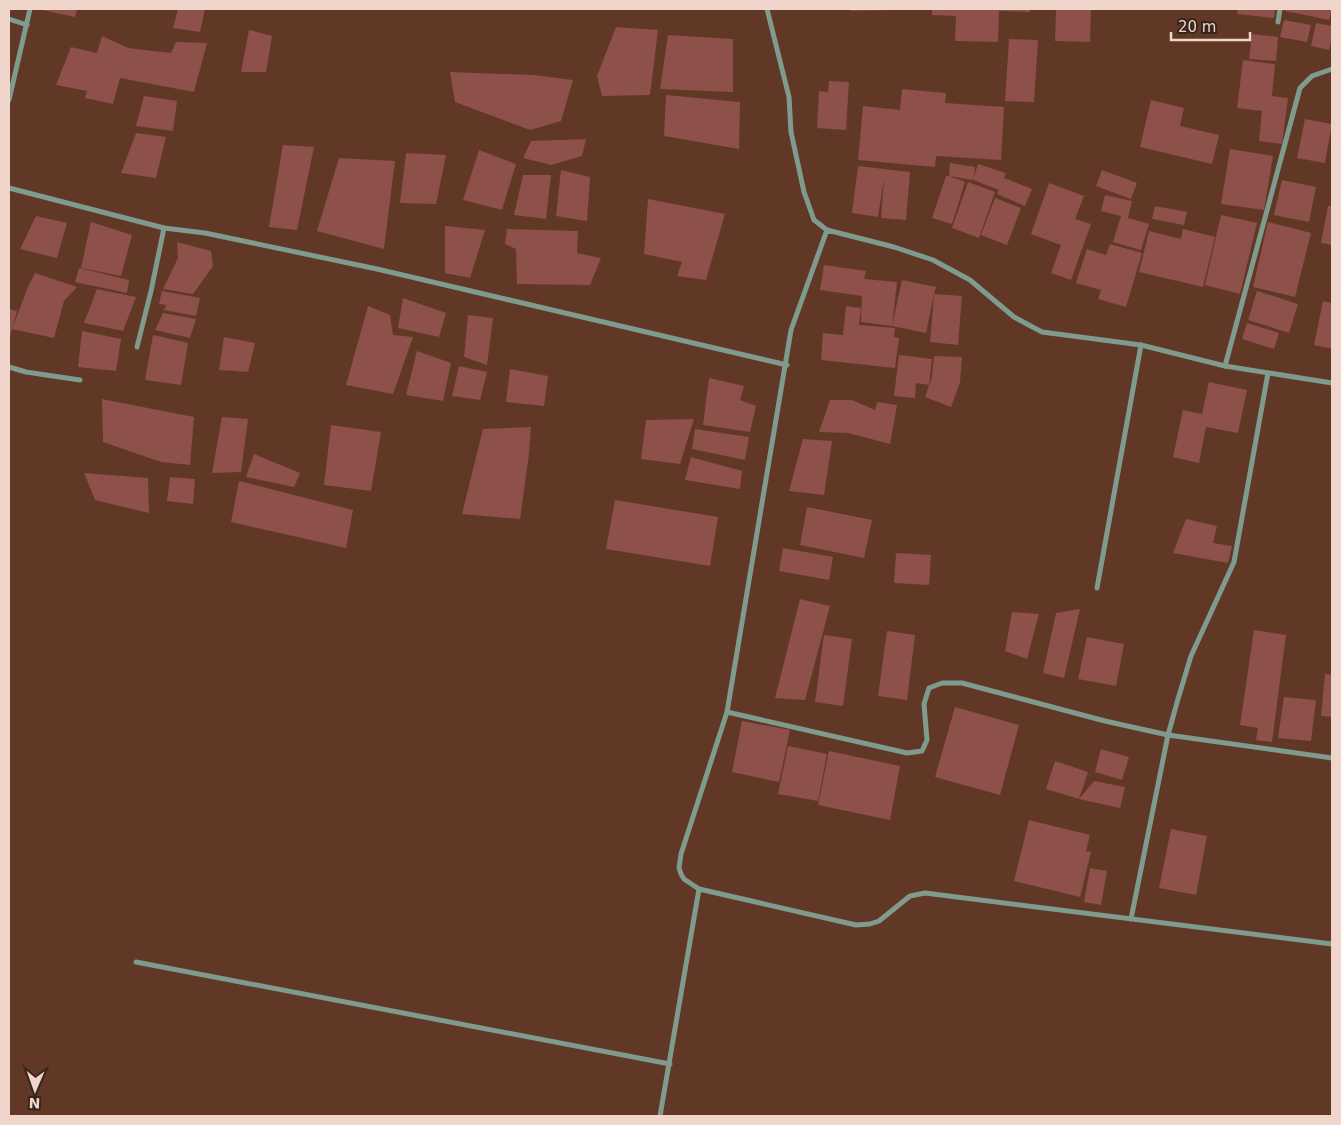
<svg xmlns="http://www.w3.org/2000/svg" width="1341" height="1125" viewBox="0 0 1341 1125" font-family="'DejaVu Sans',sans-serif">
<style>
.building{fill:#8d504a}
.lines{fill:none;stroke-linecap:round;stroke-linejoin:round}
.street{stroke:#7e9b8e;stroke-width:5}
</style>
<rect width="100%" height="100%" fill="#603825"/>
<g class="building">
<path d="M38 9H77L75 17Z"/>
<path d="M178 9H205L200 32 173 28Z"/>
<path d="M850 9H895V10L850 11Z"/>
<path d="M932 9H1030V12L999 11 998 42 955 41 956 16 932 15Z"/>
<path d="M1056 9H1091L1090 42 1055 41Z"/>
<path d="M1238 9H1275L1274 18 1237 14Z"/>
<path d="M1286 9H1332L1329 20 1285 11Z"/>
<path d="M1284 20 1311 25 1307 42 1280 37Z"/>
<path d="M1316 23 1332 26V37L1329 50 1311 46Z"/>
<path d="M616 27 658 30 650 95 602 96 597 76Z"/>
<path d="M249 30 272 36 266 72H241Z"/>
<path d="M1252 34 1278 37 1276 61 1249 59Z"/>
<path d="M668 35 733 39V92L660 89Z"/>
<path d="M102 36 128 48 171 53 176 42 207 43 194 92 120 78 113 104 85 98 87 91 56 85 71 47 97 53Z"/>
<path d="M1009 39 1038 40 1034 102 1005 101Z"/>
<path d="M1243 60 1275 64 1272 96 1288 98 1282 144 1259 141 1262 111 1237 108Z"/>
<path d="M450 72 534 75 573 80 561 121 530 130 455 102Z"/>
<path d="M829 81 849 82 846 130 817 128 819 91 828 92Z"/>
<path d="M902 89 946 93 945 103 1004 107 1001 160 936 156 935 167 858 160 863 106 900 110Z"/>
<path d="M666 95 740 102 739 149 664 136Z"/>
<path d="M144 96 177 101 173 131 136 126Z"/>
<path d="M1151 100 1184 108 1180 126 1219 135 1212 164 1140 147Z"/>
<path d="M1305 119 1332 124 1325 163 1297 158Z"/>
<path d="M136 133 166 137 156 178 121 173Z"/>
<path d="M586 139 582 156 551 165 523 158 531 141Z"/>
<path d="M283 145 314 147 297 230 269 227Z"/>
<path d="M1230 149 1273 156 1264 210 1221 204Z"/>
<path d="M479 150 516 164 502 210 463 200Z"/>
<path d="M406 153 446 155 436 204 400 203Z"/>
<path d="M339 158 395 161 384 249 317 231Z"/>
<path d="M950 163 975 167 973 180 978 164 1006 173 1004 178 1032 189 1025 206 997 194 999 190 973 180 949 176 965 182 952 224 932 218 946 176H949Z"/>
<path d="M858 166 910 172 906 220 881 218 884 178 878 217 852 213Z"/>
<path d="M561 170 590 177 587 221 556 216Z"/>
<path d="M1102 170 1137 183 1131 199 1096 186Z"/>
<path d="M523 175H551L546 219 514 215Z"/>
<path d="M1282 180 1316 187 1309 222 1274 215Z"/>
<path d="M968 182 995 192 979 238 952 228Z"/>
<path d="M1049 183 1084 196 1075 219 1091 224 1071 280 1051 273 1061 245 1031 234Z"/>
<path d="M1105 195 1132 201 1128 218 1149 224 1141 250 1113 242 1121 216 1101 211Z"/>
<path d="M995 198 1021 208 1007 245 981 235Z"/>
<path d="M648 199 725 214 706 280 677 276 682 262 644 254Z"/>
<path d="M1155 206 1187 212 1184 225 1152 219Z"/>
<path d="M1328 206H1332V245L1321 243Z"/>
<path d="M1221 215 1257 223 1240 294 1205 285Z"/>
<path d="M36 216 67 223 57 258 20 249Z"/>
<path d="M91 222 132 235 121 276 81 268Z"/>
<path d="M1268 222 1311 233 1295 297 1253 287Z"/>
<path d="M445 226 485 230 470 278 445 273Z"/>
<path d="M507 229 578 231 577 253 601 258 590 285 517 284 516 249 505 244Z"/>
<path d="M1183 229 1215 237 1203 287 1139 272 1149 231 1181 239Z"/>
<path d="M177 242 211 251 213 266 193 294 163 289 178 258Z"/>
<path d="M1110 244 1142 253 1126 307 1098 299 1101 290 1076 283 1087 249 1106 255Z"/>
<path d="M824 265 866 271 864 279 897 282 892 326 902 280 936 287 934 294 962 296 958 345 930 342 934 294 926 333 892 326 861 322 862 296 820 290Z"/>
<path d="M79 268 129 280 127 293 75 282Z"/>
<path d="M35 273 77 287 64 301 54 338 12 329 9 341V309L17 311 12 329 28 287Z"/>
<path d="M97 289 136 297 123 331 84 323Z"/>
<path d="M162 291 200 298 196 316 164 310 166 305 159 304Z"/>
<path d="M1257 291 1298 304 1289 333 1248 320Z"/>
<path d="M403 298 446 313 439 337 398 328Z"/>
<path d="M1323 301 1332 303V349L1314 345Z"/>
<path d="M368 306 390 315 393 335 413 337 393 394 346 385Z"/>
<path d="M846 306 861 308 859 325 895 328 894 337 899 338 895 368 821 360 823 333 843 335Z"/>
<path d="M163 313 196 319 190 338 155 330Z"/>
<path d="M468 315 493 318 487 365 464 357Z"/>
<path d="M1247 323 1279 333 1274 349 1242 339Z"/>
<path d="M82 331 121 339 116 371 78 367Z"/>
<path d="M153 335 188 343 181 385 145 380Z"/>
<path d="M224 337 255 343 248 372 219 370Z"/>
<path d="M417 351 451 363 443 401 406 395Z"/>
<path d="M899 355 932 359 929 385 916 383 915 398 894 396Z"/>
<path d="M934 356 962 357 960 382 951 407 925 397 932 377Z"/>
<path d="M459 366 487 372 480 400 452 396Z"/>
<path d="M510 369 548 376 544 406 506 402Z"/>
<path d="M709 378 744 386 740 400 756 406 750 432 703 425Z"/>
<path d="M1209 382 1247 390 1238 433 1206 427 1199 463 1173 457 1183 410 1202 414Z"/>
<path d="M102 399 194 417 190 465 161 462 103 442Z"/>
<path d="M830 400H852L875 410 877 402 897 405 890 444 848 433 819 432Z"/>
<path d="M222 417 248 419 241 472 212 473Z"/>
<path d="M694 419 680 464 641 459 646 420Z"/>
<path d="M331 425 381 432 371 491 324 485Z"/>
<path d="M531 427 529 454 520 519 462 514 483 429Z"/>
<path d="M695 429 749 437 745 460 692 449Z"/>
<path d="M803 439 832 441 824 495 789 491Z"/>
<path d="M254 454 300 473 294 487 246 477Z"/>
<path d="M691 457 742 471 740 489 685 480Z"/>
<path d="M84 473 148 478 149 513 95 500Z"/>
<path d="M170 477 195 479 193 504 167 501Z"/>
<path d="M239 481 353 510 346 548 231 522Z"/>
<path d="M615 500 718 517 710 566 606 549Z"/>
<path d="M807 507 872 520 864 558 800 545Z"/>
<path d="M1186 519 1217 526 1213 543 1232 546 1228 563 1173 553Z"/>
<path d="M783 548 833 557 829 580 779 571Z"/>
<path d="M896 553 931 555 929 585 894 583Z"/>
<path d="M800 599 830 606 805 700 775 698Z"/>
<path d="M1080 609 1064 678 1043 673 1056 613Z"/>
<path d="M1012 612 1039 614 1027 659 1005 651Z"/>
<path d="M1254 630 1286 635 1272 742 1256 740 1258 728 1240 725Z"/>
<path d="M887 631 915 635 907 700 878 696Z"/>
<path d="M824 635 852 639 843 706 815 702Z"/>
<path d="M1087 637 1124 644 1116 686 1078 679Z"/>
<path d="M1325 674 1332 675V717L1321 716Z"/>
<path d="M1284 697 1316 700 1311 741 1278 738Z"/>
<path d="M955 707 1019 725 1000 795 935 777Z"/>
<path d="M742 721 790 730 779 782 732 772Z"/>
<path d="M788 746 827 754 818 801 778 794Z"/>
<path d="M1101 749 1129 757 1122 780 1095 772Z"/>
<path d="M829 751 900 766 890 820 818 805Z"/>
<path d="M1055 761 1088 772 1079 799 1046 789Z"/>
<path d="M1094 781 1125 787 1120 808 1079 799Z"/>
<path d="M1029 820 1090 835 1086 851 1091 852 1080 897 1014 881Z"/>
<path d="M1171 829 1207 836 1196 895 1159 888Z"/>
<path d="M1090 868 1107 871 1101 905 1084 902Z"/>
</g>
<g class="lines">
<g class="street">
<path d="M767 9 789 97 791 132 804 192 814 220 827 230"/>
<path d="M9 19 27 25"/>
<path d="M1278 22 1280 9"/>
<path d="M9 100 30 9"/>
<path d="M9 188 164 228 205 233 377 269 787 365"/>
<path d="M137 347 151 291 164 228"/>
<path d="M1225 366 1300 88 1312 76 1332 69"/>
<path d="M9 367 26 372 80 380"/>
<path d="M1332 383 1225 366 1141 345 1042 332 1014 317 970 280 933 260 894 247 827 230 791 330 727 712 681 854 679 868 681 874 684 879 699 889 856 925 870 924 879 921 910 896 925 893 1332 944"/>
<path d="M1097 588 1141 345"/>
<path d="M727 712 907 753 922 751 927 740 924 704 929 688 942 683H962L1105 721 1168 735 1332 758"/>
<path d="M1131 919 1168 735 1178 699 1191 656 1234 562 1268 373"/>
<path d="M136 962 670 1064"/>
<path d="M660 1116 699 889"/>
</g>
</g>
<rect width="1341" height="1125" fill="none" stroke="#efd5ca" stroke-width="20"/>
<g transform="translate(35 1090) rotate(182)" stroke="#38251d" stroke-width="4" paint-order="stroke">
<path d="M0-4L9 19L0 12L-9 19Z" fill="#efd5ca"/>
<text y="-8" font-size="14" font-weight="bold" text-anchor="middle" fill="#efd5ca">N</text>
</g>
<path d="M1171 32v8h79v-8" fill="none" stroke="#efd5ca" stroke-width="2.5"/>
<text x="1178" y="32" font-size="15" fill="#efd5ca" stroke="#38251d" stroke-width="4" paint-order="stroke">20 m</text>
</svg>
